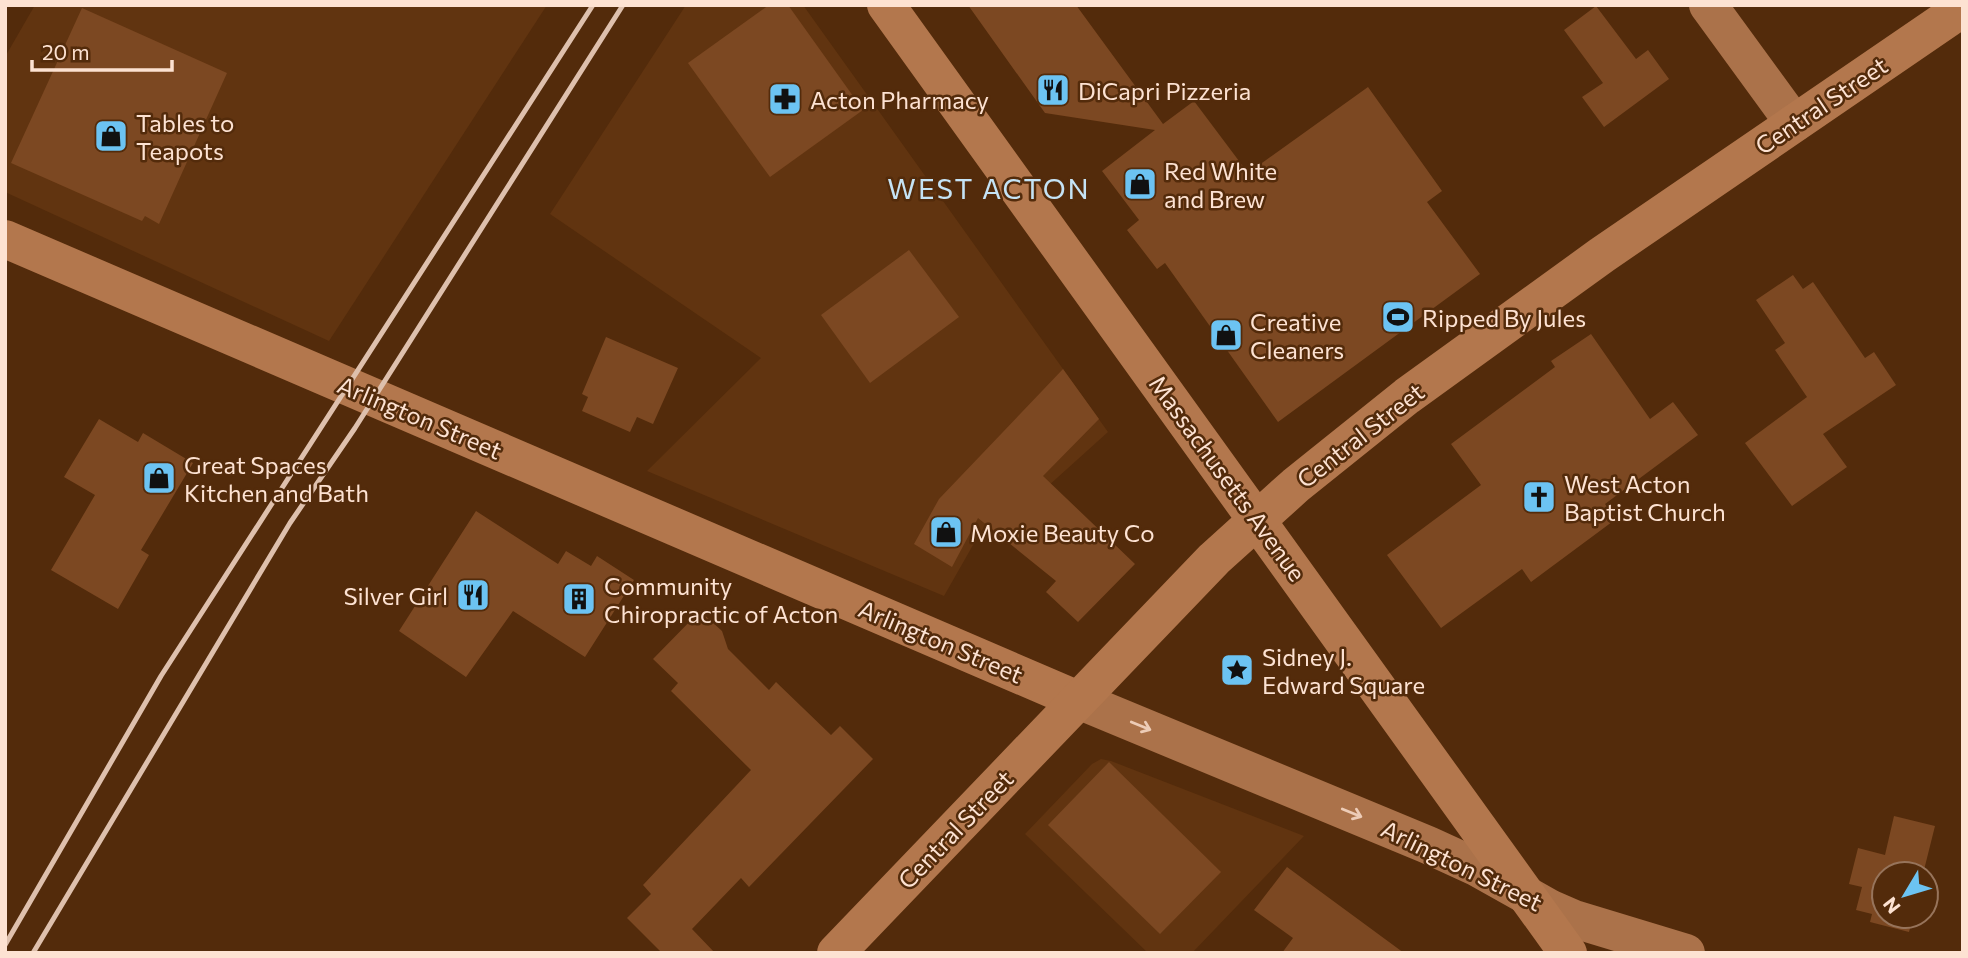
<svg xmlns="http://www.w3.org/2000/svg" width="1968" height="958" viewBox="0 0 1968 958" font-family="Commissioner,sans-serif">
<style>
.built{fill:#613410}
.building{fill:#7c4822}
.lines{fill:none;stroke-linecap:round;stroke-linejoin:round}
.street{stroke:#ab724a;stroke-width:38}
.secondary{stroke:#b3774d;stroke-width:38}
.rail{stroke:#dec0ad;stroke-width:5}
.oneway{stroke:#edccb7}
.labels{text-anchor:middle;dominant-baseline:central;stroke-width:5;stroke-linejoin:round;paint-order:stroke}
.poi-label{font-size:24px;fill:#fde2d2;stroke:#532b0b;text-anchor:start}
.street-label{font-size:24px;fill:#fde2d2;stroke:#532b0b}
.quarter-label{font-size:28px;letter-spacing:2px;fill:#c5e3f5;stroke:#532b0b}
</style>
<rect width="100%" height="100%" fill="#532b0b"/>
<g class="built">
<path d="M35 5H547L329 341 5 192V57Z"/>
<path d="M686 5H803L1108 432 1037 496 1028 489 981 531 944 596 647 471 761 358 550 214Z"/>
<path d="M1101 759 1111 761 1304 836 1192 953H1148L1025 834 1092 764Z"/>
</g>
<g class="building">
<path d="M769 5H788L863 110 770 177 688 63Z"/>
<path d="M968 5H1076L1163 124 1194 101 1248 173 1368 87 1442 191 1427 202 1480 274 1278 422 1165 263 1157 269 1127 230 1139 220 1102 171 1155 130 1045 113Z"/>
<path d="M1596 6 1636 59 1648 50 1669 79 1604 127 1582 97 1603 83 1564 30Z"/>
<path d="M82 8 227 73 159 224 145 216 142 221 11 163Z"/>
<path d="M909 250 959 317 870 383 821 315Z"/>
<path d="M1793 275 1803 289 1813 282 1865 358 1874 352 1896 385 1823 434 1847 467 1792 506 1745 443 1807 397 1775 350 1785 343 1756 300Z"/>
<path d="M1591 334 1650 419 1673 402 1698 435 1605 504 1616 519 1531 582 1522 569 1441 628 1387 555 1481 485 1451 444 1555 367 1551 361Z"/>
<path d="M606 337 678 368 653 424 637 417 630 432 582 411 588 397 582 394Z"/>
<path d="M1063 369 1099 419 1043 476 1135 564 1078 622 1046 592 1056 581 978 518 952 567 914 544 939 499Z"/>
<path d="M99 419 138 442 143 433 193 463 141 550 149 555 118 609 51 570 95 495 64 477Z"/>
<path d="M476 511 558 564 566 551 591 566 597 556 634 580 585 657 513 611 466 677 399 631Z"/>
<path d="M700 611 722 631 728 649 769 690 776 682 831 735 840 726 873 759 749 887 741 878 692 929 715 953H662L627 918 651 894 643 885 751 770 671 691 678 683 653 659Z"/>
<path d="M1109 762 1221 872 1160 934 1048 825Z"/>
<path d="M1894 816 1935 826 1923 874H1884V916H1913L1909 932 1870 922 1872 914 1856 910 1862 887 1849 884 1858 848 1885 855Z"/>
<path d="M1287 867 1404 953H1282L1293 938 1254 910Z"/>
</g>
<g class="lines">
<g class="street">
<path d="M1708 5 1794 123"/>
<path d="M1078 700 1428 845 1476 867 1551 909 1574 919 1686 953"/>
</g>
<g class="secondary">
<path d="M886 5 1568 953"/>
<path d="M5 239 1078 700"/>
<path d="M836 953 1214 559 1296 485 1407 396 1602 255 1963 8"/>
</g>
<g class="rail">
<path d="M5 945 161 676 593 5"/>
<path d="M33 953 290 523 355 428 623 5"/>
</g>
</g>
<defs><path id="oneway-shaft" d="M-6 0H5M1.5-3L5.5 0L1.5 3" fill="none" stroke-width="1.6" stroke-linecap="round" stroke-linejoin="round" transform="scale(1.75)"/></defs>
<g class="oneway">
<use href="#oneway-shaft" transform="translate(1141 726) rotate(22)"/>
<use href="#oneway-shaft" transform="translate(1352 813) rotate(22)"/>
</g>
<defs>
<symbol id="restaurant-square" viewBox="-11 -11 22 22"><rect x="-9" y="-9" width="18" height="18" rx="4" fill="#6cc3f2" stroke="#532b0b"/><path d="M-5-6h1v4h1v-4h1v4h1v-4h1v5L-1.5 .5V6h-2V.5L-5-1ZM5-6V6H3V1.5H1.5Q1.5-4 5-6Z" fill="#111"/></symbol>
<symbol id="pharmacy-square" viewBox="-11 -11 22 22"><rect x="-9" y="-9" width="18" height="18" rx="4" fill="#6cc3f2" stroke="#532b0b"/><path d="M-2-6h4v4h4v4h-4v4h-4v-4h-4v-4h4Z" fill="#111"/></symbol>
<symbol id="shop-square" viewBox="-11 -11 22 22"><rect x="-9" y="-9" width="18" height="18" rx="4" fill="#6cc3f2" stroke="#532b0b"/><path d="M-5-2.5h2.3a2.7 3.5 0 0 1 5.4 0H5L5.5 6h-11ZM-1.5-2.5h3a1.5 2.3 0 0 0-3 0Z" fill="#111"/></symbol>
<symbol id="stadium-square" viewBox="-11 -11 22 22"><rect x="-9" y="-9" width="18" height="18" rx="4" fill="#6cc3f2" stroke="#532b0b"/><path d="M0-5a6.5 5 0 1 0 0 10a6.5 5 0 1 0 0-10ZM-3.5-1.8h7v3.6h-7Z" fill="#111"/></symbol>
<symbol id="church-square" viewBox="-11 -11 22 22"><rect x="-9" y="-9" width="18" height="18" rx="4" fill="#6cc3f2" stroke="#532b0b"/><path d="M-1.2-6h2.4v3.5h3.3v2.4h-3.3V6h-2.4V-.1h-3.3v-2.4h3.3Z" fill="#111"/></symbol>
<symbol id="building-square" viewBox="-11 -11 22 22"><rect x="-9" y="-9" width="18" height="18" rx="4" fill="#6cc3f2" stroke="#532b0b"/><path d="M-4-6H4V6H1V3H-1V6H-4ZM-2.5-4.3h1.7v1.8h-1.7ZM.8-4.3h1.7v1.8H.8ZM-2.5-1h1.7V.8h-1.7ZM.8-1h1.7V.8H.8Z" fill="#111"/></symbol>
<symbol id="sight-square" viewBox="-11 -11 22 22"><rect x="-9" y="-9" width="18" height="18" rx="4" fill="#6cc3f2" stroke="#532b0b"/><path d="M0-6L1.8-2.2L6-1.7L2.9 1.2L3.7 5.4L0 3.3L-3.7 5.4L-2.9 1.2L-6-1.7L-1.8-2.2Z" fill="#111"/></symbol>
</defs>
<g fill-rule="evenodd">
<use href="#restaurant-square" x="1034" y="71" width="38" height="38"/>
<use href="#pharmacy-square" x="766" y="80" width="38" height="38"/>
<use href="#shop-square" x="92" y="117" width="38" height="38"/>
<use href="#shop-square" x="1121" y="165" width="38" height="38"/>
<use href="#stadium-square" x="1379" y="298" width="38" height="38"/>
<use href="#shop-square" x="1207" y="316" width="38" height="38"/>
<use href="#shop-square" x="140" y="459" width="38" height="38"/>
<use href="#church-square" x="1520" y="478" width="38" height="38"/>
<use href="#shop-square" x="927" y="513" width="38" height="38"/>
<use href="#restaurant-square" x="454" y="576" width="38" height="38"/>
<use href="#building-square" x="560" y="580" width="38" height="38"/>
<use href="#sight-square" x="1218" y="651" width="38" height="38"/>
</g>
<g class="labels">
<g class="poi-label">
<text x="1078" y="90">DiCapri Pizzeria</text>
<text x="810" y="99">Acton Pharmacy</text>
<text x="136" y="122">Tables to<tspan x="136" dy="28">Teapots</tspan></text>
<text x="1164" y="170">Red White<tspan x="1164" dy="28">and Brew</tspan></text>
<text x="1422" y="317">Ripped By Jules</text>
<text x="1250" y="321">Creative<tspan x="1250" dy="28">Cleaners</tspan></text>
<text x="184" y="464">Great Spaces<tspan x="184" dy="28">Kitchen and Bath</tspan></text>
<text x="1564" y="483">West Acton<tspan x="1564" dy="28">Baptist Church</tspan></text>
<text x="970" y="532">Moxie Beauty Co</text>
<text x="604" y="585">Community<tspan x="604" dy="28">Chiropractic of Acton</tspan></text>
<text x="448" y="595" text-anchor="end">Silver Girl</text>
<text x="1262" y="656">Sidney J.<tspan x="1262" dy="28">Edward Square</tspan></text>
</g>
<g class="street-label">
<text transform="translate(1821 105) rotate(-34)">Central Street</text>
<text transform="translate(420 417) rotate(23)">Arlington Street</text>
<text transform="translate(1360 435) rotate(-38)">Central Street</text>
<text transform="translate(1228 478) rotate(54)">Massachusetts Avenue</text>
<text transform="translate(941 641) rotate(23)">Arlington Street</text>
<text transform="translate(955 829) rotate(-46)">Central Street</text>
<text transform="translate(1462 865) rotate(26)">Arlington Street</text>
</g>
<g class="quarter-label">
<text x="989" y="188">WEST ACTON</text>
</g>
</g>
<rect width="1968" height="958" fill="none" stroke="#fde2d2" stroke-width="14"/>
<g transform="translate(1905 895) rotate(232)"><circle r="33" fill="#532b0b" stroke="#97745b" stroke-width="2"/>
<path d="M0-5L12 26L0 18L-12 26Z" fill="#6cc3f2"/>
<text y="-10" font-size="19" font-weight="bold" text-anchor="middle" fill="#fde2d2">N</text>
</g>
<path d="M32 60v10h140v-10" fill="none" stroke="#fde2d2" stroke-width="3.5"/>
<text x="42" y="60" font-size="21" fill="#fde2d2" stroke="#532b0b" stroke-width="5" paint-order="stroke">20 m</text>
</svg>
